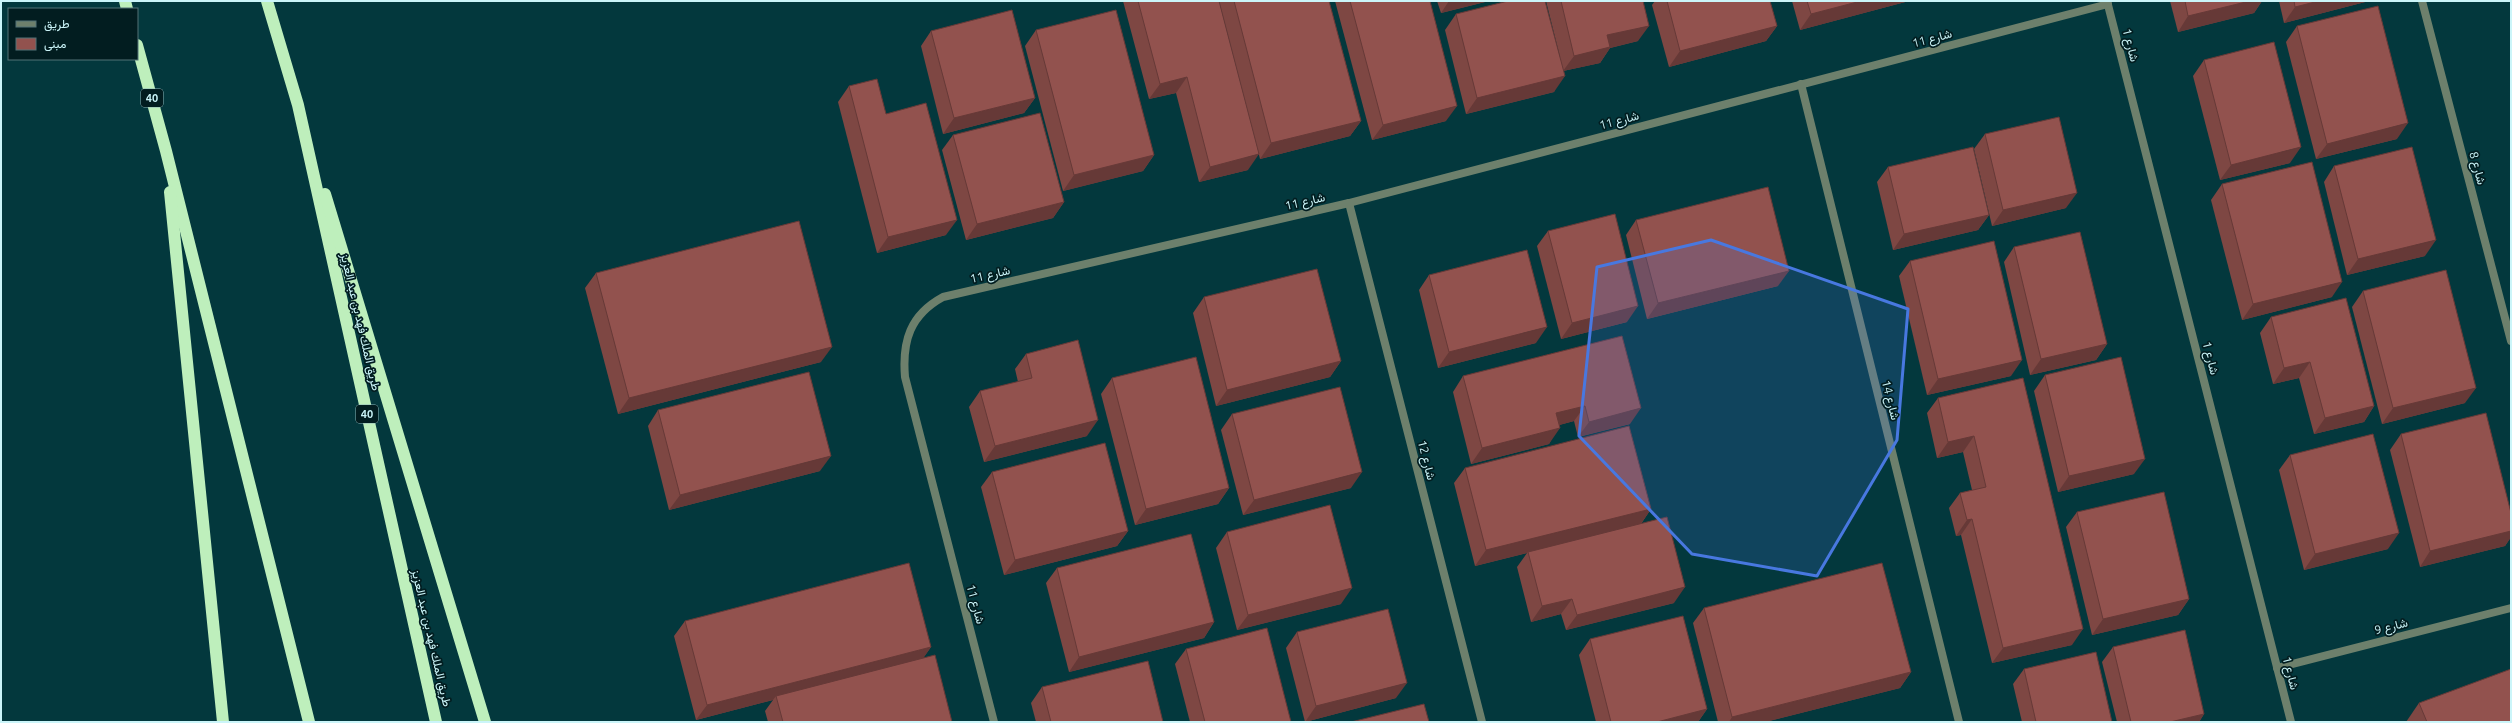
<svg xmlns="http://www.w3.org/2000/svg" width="2512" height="723" viewBox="0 0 2512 723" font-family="Ubuntu,Vazirmatn,sans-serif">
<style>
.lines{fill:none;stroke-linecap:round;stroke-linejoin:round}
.minor{stroke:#6d806c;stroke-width:8}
.motorway{stroke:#beefbc;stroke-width:12}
.wall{fill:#7e4743}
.shaded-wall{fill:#663937}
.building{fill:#92524e;stroke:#663937}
.marked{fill:#4878e0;fill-opacity:0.2;stroke:#4878e0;stroke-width:3;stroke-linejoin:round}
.labels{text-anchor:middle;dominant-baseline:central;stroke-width:3.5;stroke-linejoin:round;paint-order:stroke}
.shield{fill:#021d20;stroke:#8fb4b8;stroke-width:1}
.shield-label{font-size:11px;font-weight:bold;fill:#cbf5f9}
.street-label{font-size:12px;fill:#cbf5f9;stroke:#021d20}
</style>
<rect width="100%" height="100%" fill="#03383d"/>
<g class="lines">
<g class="minor">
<path d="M2107 1 2291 722"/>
<path d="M2422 1 2511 341"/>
<path d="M1801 84 1959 722"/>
<path d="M1349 203 1482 722"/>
<path d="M2277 668 2511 608"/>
<path d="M994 722 905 377C902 341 910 315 943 297L1349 203 2108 4"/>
</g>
<g class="motorway">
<path d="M125 1 127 9"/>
<path d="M267 1 298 105 436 722"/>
<path d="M137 45 166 151 309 722"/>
<path d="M170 192 223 722"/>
<path d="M325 194 485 722"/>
</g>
</g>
<g class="wall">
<path d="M1123 1H1219L1248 170 1199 182 1176 93 1149 99Z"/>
<path d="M1219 1H1329L1361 121 1350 136 1260 159Z"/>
<path d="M1335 1H1430L1446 121 1372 140Z"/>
<path d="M1437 1H1489L1441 13Z"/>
<path d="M1546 1H1643L1638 41 1610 48 1600 63 1563 71 1554 92 1466 114 1445 30 1456 14 1560 57Z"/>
<path d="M1655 1H1770L1777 26 1766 41 1669 67 1652 5Z"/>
<path d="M1792 1H1909L1800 30Z"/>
<path d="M2170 1H2262L2254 13 2178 32Z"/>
<path d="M2279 1H2369L2284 23Z"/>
<path d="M2297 26 2397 139 2316 159 2286 42Z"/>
<path d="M1036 30 1154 155 1143 171 1063 191 1025 46Z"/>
<path d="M931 31 1035 98 1024 113 943 134 921 46Z"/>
<path d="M2204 60 2290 163 2220 180 2193 76Z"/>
<path d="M849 86 886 114 946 235 877 253 838 102Z"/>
<path d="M1985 134 2066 208 1992 226 1974 149Z"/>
<path d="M953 135 1064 202 1053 218 966 240 942 150Z"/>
<path d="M2334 166 2425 256 2347 275 2324 182Z"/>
<path d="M1888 167 1989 215 1978 230 1893 250 1877 182Z"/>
<path d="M2222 184 2332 297 2242 320 2211 200Z"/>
<path d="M1636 220 1778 286 1647 319 1626 235Z"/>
<path d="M1548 231 1627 322 1561 339 1537 246Z"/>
<path d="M2014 247 2107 344 2096 360 2030 375 2004 262Z"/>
<path d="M1910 261 2011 376 1927 395 1899 276Z"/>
<path d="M596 273 821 362 618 414 585 288Z"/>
<path d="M1429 275 1536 343 1438 368 1419 290Z"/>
<path d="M2363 291 2465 403 2382 424 2352 307Z"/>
<path d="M1204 297 1341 361 1330 377 1216 406 1193 313Z"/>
<path d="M2271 317 2374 406 2364 422 2314 434 2299 378 2273 384 2260 333Z"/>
<path d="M1622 336 1630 424 1578 437 1574 421 1559 425 1549 444 1471 464 1453 392 1463 376Z"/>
<path d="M1026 354 1087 436 984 462 969 407 980 391 1018 382 1015 369Z"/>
<path d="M2045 375 2134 474 2058 492 2034 391Z"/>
<path d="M1112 378 1229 488 1218 504 1135 525 1101 394Z"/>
<path d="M2023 378 2072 645 1992 663 1961 535 1956 536 1949 508 1960 493 1972 490 1963 452 1937 458 1927 413 1938 398Z"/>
<path d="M658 410 820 471 669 510 648 426Z"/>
<path d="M1232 414 1351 488 1243 515 1221 430Z"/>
<path d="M2401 434 2511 513V537L2505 546 2420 567 2390 450Z"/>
<path d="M2290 455 2388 549 2304 570 2279 470Z"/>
<path d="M1465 468 1651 509 1641 524 1674 603 1566 630 1561 614 1531 622 1517 567 1527 553 1475 566 1454 483Z"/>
<path d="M992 472 1128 531 1117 546 1004 575 981 487Z"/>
<path d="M2077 512 2189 599 2178 615 2092 635 2066 527Z"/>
<path d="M1227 532 1341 604 1237 630 1216 548Z"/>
<path d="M1057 568 1214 622 1204 638 1069 672 1046 583Z"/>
<path d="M1704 608 1911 672 1900 688 1765 722H1718L1693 623Z"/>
<path d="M685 621 931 647 923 658 952 722H768L765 711 773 700 696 720 674 636Z"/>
<path d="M1297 632 1396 698 1305 722 1286 648Z"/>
<path d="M1590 639 1707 709 1698 722H1596L1579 655Z"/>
<path d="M2113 647 2204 714 2199 722H2117L2102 662Z"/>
<path d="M1186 649 1291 722H1190L1175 664Z"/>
<path d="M2024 669 2112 722H2022L2013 684Z"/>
<path d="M1042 687 1163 722H1036L1031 703Z"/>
<path d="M2419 703 2511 722H2406Z"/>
</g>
<g class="shaded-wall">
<path d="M1449 1H1489L1441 13Z"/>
<path d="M1861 1H1909L1800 30 1811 14Z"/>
<path d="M2250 1H2262L2254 13 2178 32 2188 16Z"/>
<path d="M2319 1H2369L2284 23 2295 7Z"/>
<path d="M1649 26 1638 41 1610 48 1600 63 1563 71 1574 56 1607 35Z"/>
<path d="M1777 26 1766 41 1669 67 1680 51Z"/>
<path d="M1565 76 1554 92 1466 114 1477 98Z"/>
<path d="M1187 77 1176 93 1149 99 1160 84Z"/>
<path d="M1035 98 1024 113 943 134 954 118Z"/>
<path d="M1457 106 1446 121 1372 140 1383 125Z"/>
<path d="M1361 121 1350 136 1260 159 1271 143Z"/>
<path d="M2408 123 2397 139 2316 159 2327 144Z"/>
<path d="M2301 147 2290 163 2220 180 2231 165Z"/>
<path d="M1259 154 1248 170 1199 182 1210 167Z"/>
<path d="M1154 155 1143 171 1063 191 1074 175Z"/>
<path d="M2077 193 2066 208 1992 226 2003 210Z"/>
<path d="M1064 202 1053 218 966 240 977 224Z"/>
<path d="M1989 215 1978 230 1893 250 1904 234Z"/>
<path d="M957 220 946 235 877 253 888 237Z"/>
<path d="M2436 240 2425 256 2347 275 2358 259Z"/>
<path d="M1789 271 1778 286 1647 319 1658 303Z"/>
<path d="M2342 282 2332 297 2242 320 2253 304Z"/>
<path d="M1638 306 1627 322 1561 339 1572 323Z"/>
<path d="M1547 327 1536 343 1438 368 1449 352Z"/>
<path d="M2107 344 2096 360 2030 375 2041 359Z"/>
<path d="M832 347 821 362 618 414 629 398Z"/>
<path d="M2022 360 2011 376 1927 395 1938 379Z"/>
<path d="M1341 361 1330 377 1216 406 1227 390Z"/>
<path d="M2310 362 2299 378 2273 384 2284 368Z"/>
<path d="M2476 388 2465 403 2382 424 2393 408Z"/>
<path d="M1585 406 1574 421 1545 429 1556 413Z"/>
<path d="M2374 406 2364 422 2314 434 2325 418Z"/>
<path d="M1641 408 1630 424 1578 437 1589 422Z"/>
<path d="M1098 420 1087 436 984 462 995 446Z"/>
<path d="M1560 428 1549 444 1471 464 1482 448Z"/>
<path d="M1974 436 1963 452 1937 458 1948 442Z"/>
<path d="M831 456 820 471 669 510 680 495Z"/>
<path d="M2145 459 2134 474 2058 492 2069 476Z"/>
<path d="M1362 472 1351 488 1243 515 1254 500Z"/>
<path d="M1229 488 1218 504 1135 525 1146 509Z"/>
<path d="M1651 509 1640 525 1528 552 1527 553 1475 566 1486 550Z"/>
<path d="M1972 519 1961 535 1956 536 1967 520Z"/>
<path d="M1128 531 1117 546 1004 575 1015 560Z"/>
<path d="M2511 531V537L2505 546 2420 567 2430 551Z"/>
<path d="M2399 533 2388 549 2304 570 2315 554Z"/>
<path d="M1685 587 1674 603 1566 630 1577 615Z"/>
<path d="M1352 588 1341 604 1237 630 1248 615Z"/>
<path d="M1572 599 1561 614 1531 622 1542 606Z"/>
<path d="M2189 599 2178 615 2092 635 2103 619Z"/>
<path d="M1214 622 1204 638 1069 672 1079 657Z"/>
<path d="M2083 629 2072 645 1992 663 2003 648Z"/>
<path d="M931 647 920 663 776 696 773 700 696 720 707 705Z"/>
<path d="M1911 672 1900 688 1765 722H1729L1732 717Z"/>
<path d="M1407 683 1396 698 1305 722 1316 706Z"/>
<path d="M1707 709 1698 722H1657Z"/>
<path d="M2204 714 2199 722H2170Z"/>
</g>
<g class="building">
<path d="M1138 1H1219L1259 154 1210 167 1187 77 1160 84Z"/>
<path d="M1234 1H1329L1361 121 1271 143Z"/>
<path d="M1350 1H1430L1457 106 1383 125Z"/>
<path d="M1508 1H1545L1565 76 1477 98 1456 14Z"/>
<path d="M1561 1H1643L1649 26 1607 35 1610 47 1574 56Z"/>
<path d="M1667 1H1770L1777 26 1680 51Z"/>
<path d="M1807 1H1861L1811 14Z"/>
<path d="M2185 1H2250L2188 16Z"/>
<path d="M2294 1H2319L2295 7Z"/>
<path d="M2378 6 2408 123 2327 144 2297 26Z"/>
<path d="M1012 10 1035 98 954 118 931 31Z"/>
<path d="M1116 10 1154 155 1074 175 1036 30Z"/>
<path d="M2274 42 2301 147 2231 165 2204 60Z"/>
<path d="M877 79 886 114 926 103 957 220 888 237 849 86Z"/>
<path d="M1040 113 1064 202 977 224 953 135Z"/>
<path d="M2059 117 2077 193 2003 210 1985 134Z"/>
<path d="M1973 147 1989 215 1904 234 1888 167Z"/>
<path d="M2412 147 2436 240 2358 259 2334 166Z"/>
<path d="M2312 162 2342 282 2253 304 2222 184Z"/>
<path d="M1768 187 1789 271 1658 303 1636 220Z"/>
<path d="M1615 214 1638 306 1572 323 1548 231Z"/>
<path d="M799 221 832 347 629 398 596 273Z"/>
<path d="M2080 232 2107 344 2041 359 2014 247Z"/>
<path d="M1994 241 2022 360 1938 379 1910 261Z"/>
<path d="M1527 250 1547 327 1449 352 1429 275Z"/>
<path d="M1317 269 1341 361 1227 390 1204 297Z"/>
<path d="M2446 270 2476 388 2393 408 2363 291Z"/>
<path d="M2346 298 2374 406 2325 418 2310 362 2284 368 2271 317Z"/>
<path d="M1622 336 1641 408 1589 422 1585 406 1556 413 1560 428 1482 448 1463 376Z"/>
<path d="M1078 340 1098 420 995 446 980 391 1032 378 1026 354Z"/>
<path d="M1196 357 1229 488 1146 509 1112 378Z"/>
<path d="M2121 357 2145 459 2069 476 2045 375Z"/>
<path d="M809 372 831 456 680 495 658 410Z"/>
<path d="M2023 378 2083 629 2003 648 1972 519 1967 520 1960 493 1986 487 1974 436 1948 442 1938 398Z"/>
<path d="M1340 387 1362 472 1254 500 1232 414Z"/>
<path d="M2486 413 2511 513V531L2430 551 2401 434Z"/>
<path d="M1629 426 1651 509 1486 550 1465 468Z"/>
<path d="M2373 434 2399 533 2315 554 2290 455Z"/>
<path d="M1105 443 1128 531 1015 560 992 472Z"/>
<path d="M2164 492 2189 599 2103 619 2077 512Z"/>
<path d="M1330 505 1352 588 1248 615 1227 532Z"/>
<path d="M1667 517 1685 587 1577 615 1572 599 1542 606 1528 552Z"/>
<path d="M1191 534 1214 622 1079 657 1057 568Z"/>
<path d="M909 563 931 647 707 705 685 621Z"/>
<path d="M1882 563 1911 672 1732 717 1704 608Z"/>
<path d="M1388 609 1407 683 1316 706 1297 632Z"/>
<path d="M1683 616 1707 709 1657 722H1611L1590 639Z"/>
<path d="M1267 628 1291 722H1205L1186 649Z"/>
<path d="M2185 630 2204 714 2170 722H2131L2113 647Z"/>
<path d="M2096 652 2112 722H2036L2024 669Z"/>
<path d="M935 655 952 722H783L776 696Z"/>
<path d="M1148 661 1163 722H1051L1042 687Z"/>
<path d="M2511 669V722H2427L2419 703Z"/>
<path d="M1424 704 1429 722H1351Z"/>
</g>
<path class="marked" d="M1711 240 1908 309 1897 440 1817 576 1692 554 1579 436 1597 267Z"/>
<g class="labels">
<g class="shield">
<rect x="141" y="89" width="22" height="18" rx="3"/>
<rect x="356" y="405" width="22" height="18" rx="3"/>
</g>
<g class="shield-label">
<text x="152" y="98">40</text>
<text x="367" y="414">40</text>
</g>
<g class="street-label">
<text transform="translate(1932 38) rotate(-15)">شارع 11</text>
<text transform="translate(2131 45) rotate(76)">شارع 1</text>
<text transform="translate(1619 120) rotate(-15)">شارع 11</text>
<text transform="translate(2478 168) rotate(75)">شارع 8</text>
<text transform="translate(1305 201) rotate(-13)">شارع 11</text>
<text transform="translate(990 274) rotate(-13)">شارع 11</text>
<text transform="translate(361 322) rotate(77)">طريق الملك فهد بن عبد العزيز</text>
<text transform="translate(2211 358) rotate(76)">شارع 1</text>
<text transform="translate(1891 400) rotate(76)">شارع 14</text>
<text transform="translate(1427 460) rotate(76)">شارع 12</text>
<text transform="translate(976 604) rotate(75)">شارع 11</text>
<text transform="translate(2391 626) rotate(-14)">شارع 9</text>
<text transform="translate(432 638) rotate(77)">طريق الملك فهد بن عبد العزيز</text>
<text transform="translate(2291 673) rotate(76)">شارع 1</text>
</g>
</g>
<rect width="2512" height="723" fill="none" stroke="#cbf5f9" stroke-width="4"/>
<rect x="8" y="8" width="130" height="52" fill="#021d20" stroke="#527377"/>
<rect x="16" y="21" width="20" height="6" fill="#6d806c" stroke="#527377"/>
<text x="44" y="28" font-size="12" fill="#cbf5f9">طريق</text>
<rect x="16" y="38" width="20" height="12" fill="#92524e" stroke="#527377"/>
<text x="44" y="48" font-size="12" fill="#cbf5f9">مبنى</text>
</svg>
